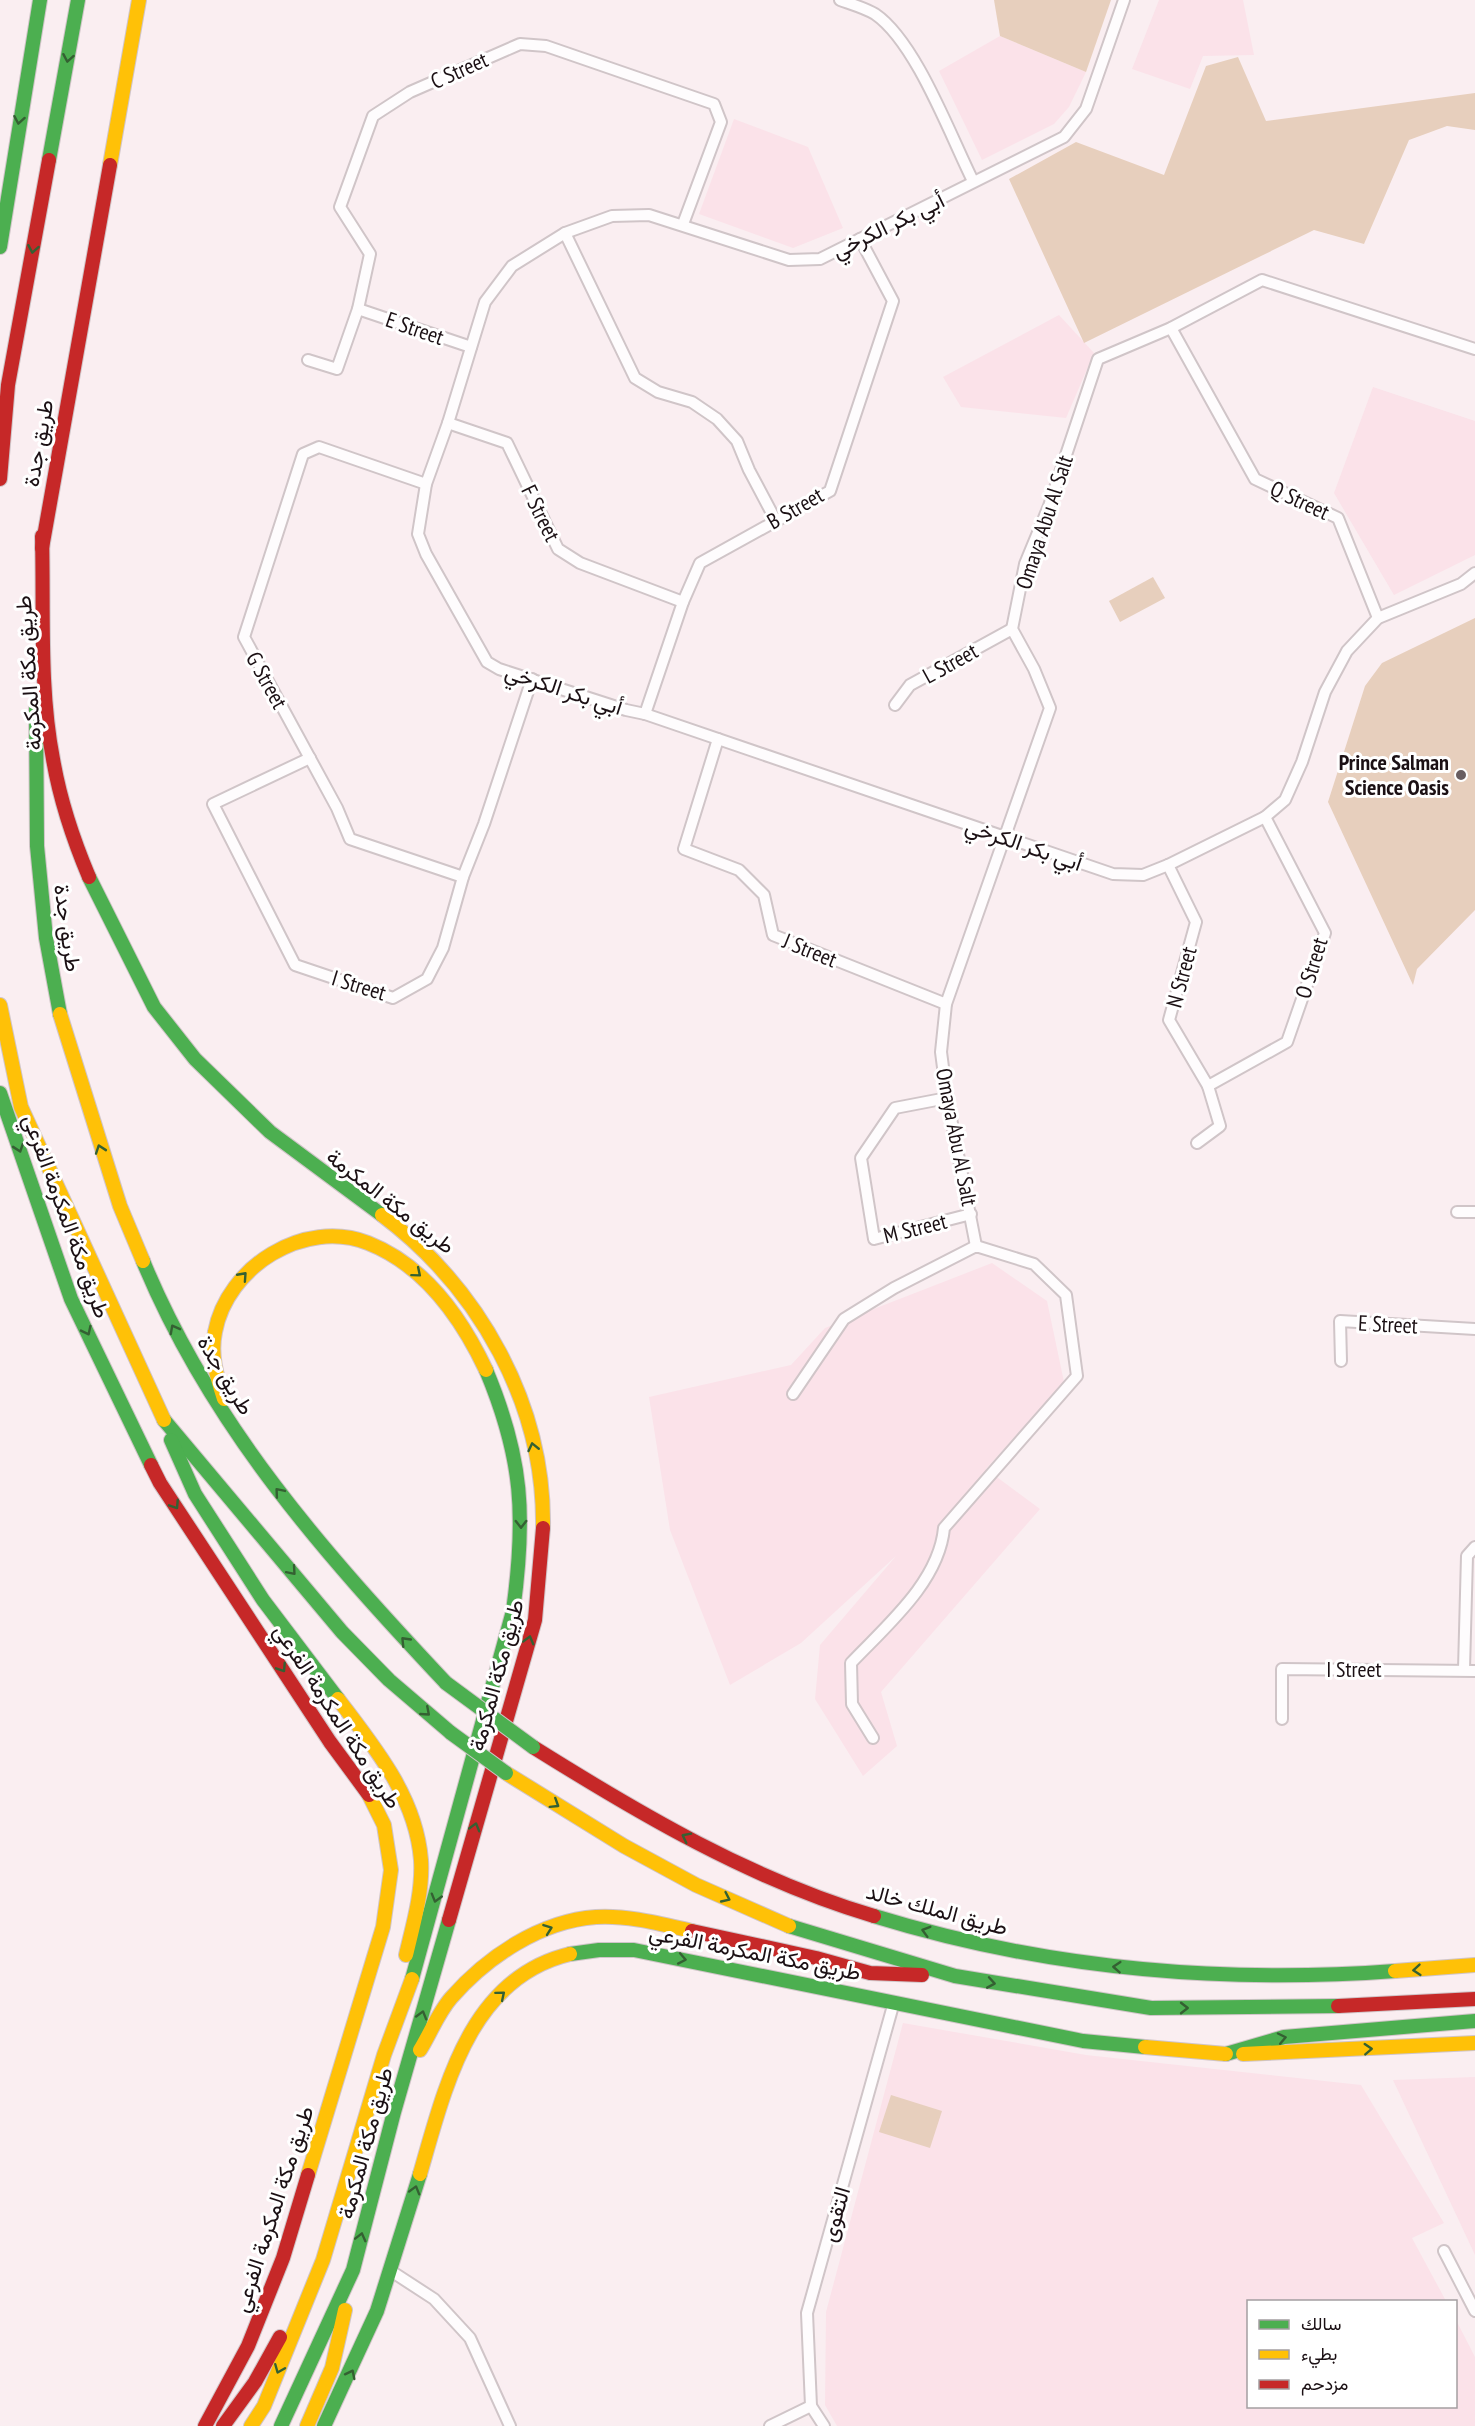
<svg xmlns="http://www.w3.org/2000/svg" width="1475" height="2426" viewBox="0 0 1475 2426" font-family="'PT Sans Narrow',Vazirmatn,sans-serif">
<style>
.built{fill:#fbe2e9}
.green{fill:#e7cfbd}
.lines{fill:none;stroke-linecap:round;stroke-linejoin:round}
.street-casing{stroke:#d0c5c8;stroke-width:14}
.fast-casing{stroke:#d0c5c8;stroke-width:16}
.slow-casing{stroke:#d0c5c8;stroke-width:16}
.jam-casing{stroke:#d0c5c8;stroke-width:16}
.street{stroke:#fefcfd;stroke-width:10}
.fast{stroke:#4caf50;stroke-width:14}
.slow{stroke:#ffc107;stroke-width:14}
.jam{stroke:#c62828;stroke-width:14}
.fast-bridge-casing{stroke:#d0c5c8;stroke-width:16;stroke-linecap:butt}
.fast-bridge{stroke:#4caf50;stroke-width:14}
.oneway{stroke:#346032}
.poi-dot{fill:#695e61;stroke:#fff;stroke-width:2}
.labels{text-anchor:middle;dominant-baseline:central;stroke-width:6;stroke-linejoin:round;paint-order:stroke}
.street-label{font-size:22px;fill:#1b1014;stroke:#fff}
.poi-label{font-size:22px;font-weight:bold;fill:#1b1014;stroke:#fff;text-anchor:end}
</style>
<rect width="100%" height="100%" fill="#faeef1"/>
<g class="built">
<path d="M1159 0H1243L1254 55 1203 56 1190 89 1132 69Z"/>
<path d="M1000 36 1086 72 1069 107 1054 124 982 160 939 71Z"/>
<path d="M734 119 808 147 843 228 793 248 699 214Z"/>
<path d="M1059 315 1094 353 1066 418 961 407 943 377Z"/>
<path d="M1373 387 1475 421V555L1394 595 1334 493Z"/>
<path d="M992 1263 1047 1301 1064 1382 986 1469 1040 1509 881 1692 897 1746 863 1776 815 1699 820 1645 896 1556 801 1643 730 1685 670 1530 649 1397 791 1365 825 1328Z"/>
<path d="M903 2023 1086 2055 1361 2085 1444 2223 1412 2238 1446 2301 1248 2302V2406H1456V2320L1475 2357V2426H837L825 2405 826 2312Z"/>
<path d="M1475 2077V2255L1393 2080Z"/>
</g>
<g class="green">
<path d="M994 0H1111L1086 72 1000 36Z"/>
<path d="M1238 57 1266 121 1475 93V130L1447 126 1409 140 1364 244 1314 230 1084 343 1009 179 1076 142 1164 175 1206 66Z"/>
<path d="M1153 577 1165 598 1120 622 1109 601Z"/>
<path d="M1475 618V910L1417 969 1413 985 1328 802 1365 686 1382 663Z"/>
<path d="M891 2095 942 2111 930 2148 879 2132Z"/>
</g>
<g class="lines">
<defs>
<g id="street">
<path d="M840 0C851 4 865 8 875 14 916 42 950 135 973 181"/>
<path d="M1124 0 1086 109 1064 137 820 259 789 260 649 215 612 216 565 233 512 266 485 302 448 423 426 484 418 534 426 554 487 662 499 669 626 710 645 714 1113 874 1143 875 1168 865 1265 817 1285 800 1302 762 1325 692 1347 651 1378 618 1461 584 1475 573"/>
<path d="M565 233 635 378 658 392 692 402 717 419 737 441 749 470 775 519"/>
<path d="M358 309 471 347"/>
<path d="M1171 328 1255 479 1338 518 1378 618"/>
<path d="M308 360 337 369 358 309 370 254 340 207 373 116 410 92 520 44 546 46 714 104 721 122 683 224"/>
<path d="M448 423 507 443 558 549 580 563 683 602"/>
<path d="M426 484 319 447 303 454 244 637 337 808 350 839 463 877"/>
<path d="M895 705 910 685 1012 629"/>
<path d="M645 714 683 602 700 563 830 491 893 301 860 239"/>
<path d="M718 739 684 849 739 870 764 895 773 935 946 1004"/>
<path d="M310 758 213 804 295 965 393 998 427 979 443 948 463 877 484 824 532 679"/>
<path d="M1168 865 1196 922 1169 1020 1208 1086 1220 1126 1197 1143"/>
<path d="M1208 1086 1287 1042 1325 933 1265 817"/>
<path d="M947 1098 895 1108 861 1158 874 1239 971 1214"/>
<path d="M1457 1212H1475"/>
<path d="M976 1246 947 1098 941 1052 946 1004 1050 708 1034 669 1012 629 1025 564 1049 506 1098 359 1171 328 1262 280 1475 349"/>
<path d="M1341 1361 1340 1321 1475 1329"/>
<path d="M793 1394 844 1319 894 1288 976 1246 1034 1264 1066 1295 1077 1376 944 1528C939 1582 886 1626 851 1663L852 1704 873 1738"/>
<path d="M1464 1669 1467 1556 1475 1547"/>
<path d="M1282 1719V1669L1475 1671"/>
<path d="M1444 2251 1475 2311"/>
<path d="M391 2271 434 2299 470 2338 510 2426"/>
<path d="M770 2426 811 2406"/>
<path d="M824 2426 811 2406 807 2313 894 2002"/>
</g>
<g id="fast">
<path d="M49 160 78 0"/>
<path d="M0 247 40 0"/>
<path d="M36 706 37 846 46 938 60 1014"/>
<path d="M89 877 154 1007 195 1059 270 1132 382 1215"/>
<path d="M0 1093 71 1299 151 1465"/>
<path d="M143 1261C211 1426 325 1554 446 1683"/>
<path d="M164 1420 342 1632 389 1680 451 1733"/>
<path d="M171 1440 195 1494 263 1600 338 1699"/>
<path d="M874 1916C1043 1968 1219 1984 1395 1971"/>
<path d="M789 1926 955 1976 1151 2008 1338 2006"/>
<path d="M570 1954 599 1950H634L1083 2041 1145 2047"/>
<path d="M412 1979 513 1611C526 1517 523 1458 486 1370"/>
<path d="M1226 2054 1284 2037 1475 2021"/>
<path d="M281 2426 353 2270 394 2112 449 1920"/>
<path d="M324 2426 377 2311 420 2174"/>
</g>
<g id="slow">
<path d="M110 165 139 0"/>
<path d="M0 1005 21 1107 164 1420"/>
<path d="M60 1014 120 1206 143 1261"/>
<path d="M382 1215C479 1288 545 1404 543 1528"/>
<path d="M224 1399C217 1377 210 1356 215 1332 227 1267 304 1218 368 1243 424 1265 461 1317 486 1370"/>
<path d="M338 1699C375 1748 416 1797 421 1860 423 1892 413 1925 406 1955"/>
<path d="M506 1773 624 1846 696 1885 789 1926"/>
<path d="M1395 1971 1475 1965"/>
<path d="M1145 2047 1226 2054"/>
<path d="M420 2050C430 2034 438 2013 451 1998 487 1957 540 1921 596 1917 628 1915 661 1924 692 1931"/>
<path d="M1243 2054 1475 2043"/>
<path d="M420 2174C445 2088 469 1978 570 1954"/>
<path d="M308 2175 383 1927 391 1870 384 1825 369 1795"/>
<path d="M251 2426 264 2406 323 2260 384 2055 412 1979"/>
<path d="M307 2426 332 2368 345 2310"/>
</g>
<g id="jam">
<path d="M0 479 8 385 49 160"/>
<path d="M42 536C44 610 39 687 53 759 60 800 73 839 89 877"/>
<path d="M42 548 110 165"/>
<path d="M151 1465 160 1483 330 1742 369 1795"/>
<path d="M533 1747C640 1814 752 1880 874 1916"/>
<path d="M449 1920 535 1620 543 1528"/>
<path d="M692 1931 816 1958 870 1973 922 1975"/>
<path d="M1338 2006 1475 1999"/>
<path d="M205 2426 248 2346 283 2258 308 2175"/>
<path d="M223 2426 255 2382 280 2337"/>
</g>
</defs>
<use href="#street" class="street-casing"/>
<use href="#fast" class="fast-casing"/>
<use href="#slow" class="slow-casing"/>
<use href="#jam" class="jam-casing"/>
<use href="#street" class="street"/>
<use href="#fast" class="fast"/>
<use href="#slow" class="slow"/>
<use href="#jam" class="jam"/>
<defs>
<g id="fast-bridge">
<path d="M446 1683 533 1747"/>
<path d="M451 1733 506 1773"/>
</g>
</defs>
<use href="#fast-bridge" class="fast-bridge-casing"/>
<use href="#fast-bridge" class="fast-bridge"/>
</g>
<defs><path id="oneway-chevron" d="M-2-3.5L2.5 0L-2 3.5" fill="none" stroke-width="1.6" stroke-linecap="round" stroke-linejoin="round" transform="scale(1.5)"/></defs>
<g class="oneway">
<use href="#oneway-chevron" transform="translate(68 58) rotate(100)"/>
<use href="#oneway-chevron" transform="translate(19 120) rotate(100)"/>
<use href="#oneway-chevron" transform="translate(33 249) rotate(100)"/>
<use href="#oneway-chevron" transform="translate(19 1148) rotate(71)"/>
<use href="#oneway-chevron" transform="translate(100 1149) rotate(-109)"/>
<use href="#oneway-chevron" transform="translate(417 1273) rotate(40)"/>
<use href="#oneway-chevron" transform="translate(243 1276) rotate(-48)"/>
<use href="#oneway-chevron" transform="translate(174 1329) rotate(-118)"/>
<use href="#oneway-chevron" transform="translate(87 1331) rotate(64)"/>
<use href="#oneway-chevron" transform="translate(533 1447) rotate(-103)"/>
<use href="#oneway-chevron" transform="translate(279 1492) rotate(-130)"/>
<use href="#oneway-chevron" transform="translate(175 1505) rotate(57)"/>
<use href="#oneway-chevron" transform="translate(521 1524) rotate(90)"/>
<use href="#oneway-chevron" transform="translate(292 1571) rotate(49)"/>
<use href="#oneway-chevron" transform="translate(529 1640) rotate(-75)"/>
<use href="#oneway-chevron" transform="translate(405 1641) rotate(-134)"/>
<use href="#oneway-chevron" transform="translate(282 1668) rotate(57)"/>
<use href="#oneway-chevron" transform="translate(426 1712) rotate(41)"/>
<use href="#oneway-chevron" transform="translate(555 1804) rotate(32)"/>
<use href="#oneway-chevron" transform="translate(475 1827) rotate(-74)"/>
<use href="#oneway-chevron" transform="translate(686 1837) rotate(-153)"/>
<use href="#oneway-chevron" transform="translate(436 1898) rotate(106)"/>
<use href="#oneway-chevron" transform="translate(726 1898) rotate(25)"/>
<use href="#oneway-chevron" transform="translate(548 1929) rotate(-20)"/>
<use href="#oneway-chevron" transform="translate(926 1931) rotate(-164)"/>
<use href="#oneway-chevron" transform="translate(682 1959) rotate(11)"/>
<use href="#oneway-chevron" transform="translate(1117 1967) rotate(-176)"/>
<use href="#oneway-chevron" transform="translate(1417 1970) rotate(175)"/>
<use href="#oneway-chevron" transform="translate(991 1983) rotate(10)"/>
<use href="#oneway-chevron" transform="translate(501 1995) rotate(-40)"/>
<use href="#oneway-chevron" transform="translate(1184 2008)"/>
<use href="#oneway-chevron" transform="translate(422 2015) rotate(-74)"/>
<use href="#oneway-chevron" transform="translate(1282 2038) rotate(-12)"/>
<use href="#oneway-chevron" transform="translate(1368 2049) rotate(-3)"/>
<use href="#oneway-chevron" transform="translate(415 2190) rotate(-74)"/>
<use href="#oneway-chevron" transform="translate(361 2237) rotate(-76)"/>
<use href="#oneway-chevron" transform="translate(279 2369) rotate(112)"/>
<use href="#oneway-chevron" transform="translate(351 2374) rotate(-63)"/>
</g>
<circle class="poi-dot" cx="1461" cy="775" r="6"/>
<g class="labels">
<g class="street-label">
<text transform="translate(459 70) rotate(-24)">C Street</text>
<text transform="translate(888 225) rotate(-26)">أبي بكر الكرخي</text>
<text transform="translate(415 328) rotate(19)">E Street</text>
<text transform="translate(38 443) rotate(-80)">طريق جدة</text>
<text transform="translate(1300 500) rotate(25)">Q Street</text>
<text transform="translate(795 508) rotate(-30)">B Street</text>
<text transform="translate(541 513) rotate(64)">F Street</text>
<text transform="translate(1044 522) rotate(-72)">Omaya Abu Al Salt</text>
<text transform="translate(950 663) rotate(-29)">L Street</text>
<text transform="translate(28 673) rotate(-94)">طريق مكة المكرمة</text>
<text transform="translate(267 680) rotate(61)">G Street</text>
<text transform="translate(564 689) rotate(18)">أبي بكر الكرخي</text>
<text transform="translate(1024 844) rotate(19)">أبي بكر الكرخي</text>
<text transform="translate(68 928) rotate(82)">طريق جدة</text>
<text transform="translate(810 950) rotate(22)">J Street</text>
<text transform="translate(1311 968) rotate(-73)">O Street</text>
<text transform="translate(1181 977) rotate(-75)">N Street</text>
<text transform="translate(359 985) rotate(17)">I Street</text>
<text transform="translate(957 1137) rotate(79)">Omaya Abu Al Salt</text>
<text transform="translate(391 1201) rotate(38)">طريق مكة المكرمة</text>
<text transform="translate(67 1216) rotate(70)">طريق مكة المكرمة الفرعي</text>
<text transform="translate(915 1228) rotate(-14)">M Street</text>
<text transform="translate(1388 1324) rotate(3)">E Street</text>
<text transform="translate(226 1375) rotate(59)">طريق جدة</text>
<text x="1354" y="1669">I Street</text>
<text transform="translate(496 1675) rotate(-75)">طريق مكة المكرمة</text>
<text transform="translate(338 1716) rotate(57)">طريق مكة المكرمة الفرعي</text>
<text transform="translate(937 1909) rotate(15)">طريق الملك خالد</text>
<text transform="translate(755 1952) rotate(11)">طريق مكة المكرمة الفرعي</text>
<text transform="translate(365 2143) rotate(-75)">طريق مكة المكرمة</text>
<text transform="translate(273 2209) rotate(-72)">طريق مكة المكرمة الفرعي</text>
<text transform="translate(835 2214) rotate(-74)">التقوى</text>
</g>
<g class="poi-label">
<text x="1449" y="762">Prince Salman<tspan x="1449" dy="25">Science Oasis</tspan></text>
</g>
</g>
<rect x="1247" y="2300" width="210" height="108" fill="#ffffff" stroke="#a49fa1" stroke-width="1.5"/>
<rect x="1259" y="2320" width="30" height="9" fill="#4caf50" stroke="#a49fa1" stroke-width="1.5"/>
<text x="1301" y="2330" font-size="18" fill="#1b1014">سالك</text>
<rect x="1259" y="2350" width="30" height="9" fill="#ffc107" stroke="#a49fa1" stroke-width="1.5"/>
<text x="1301" y="2360" font-size="18" fill="#1b1014">بطيء</text>
<rect x="1259" y="2380" width="30" height="9" fill="#c62828" stroke="#a49fa1" stroke-width="1.5"/>
<text x="1301" y="2390" font-size="18" fill="#1b1014">مزدحم</text>
</svg>
